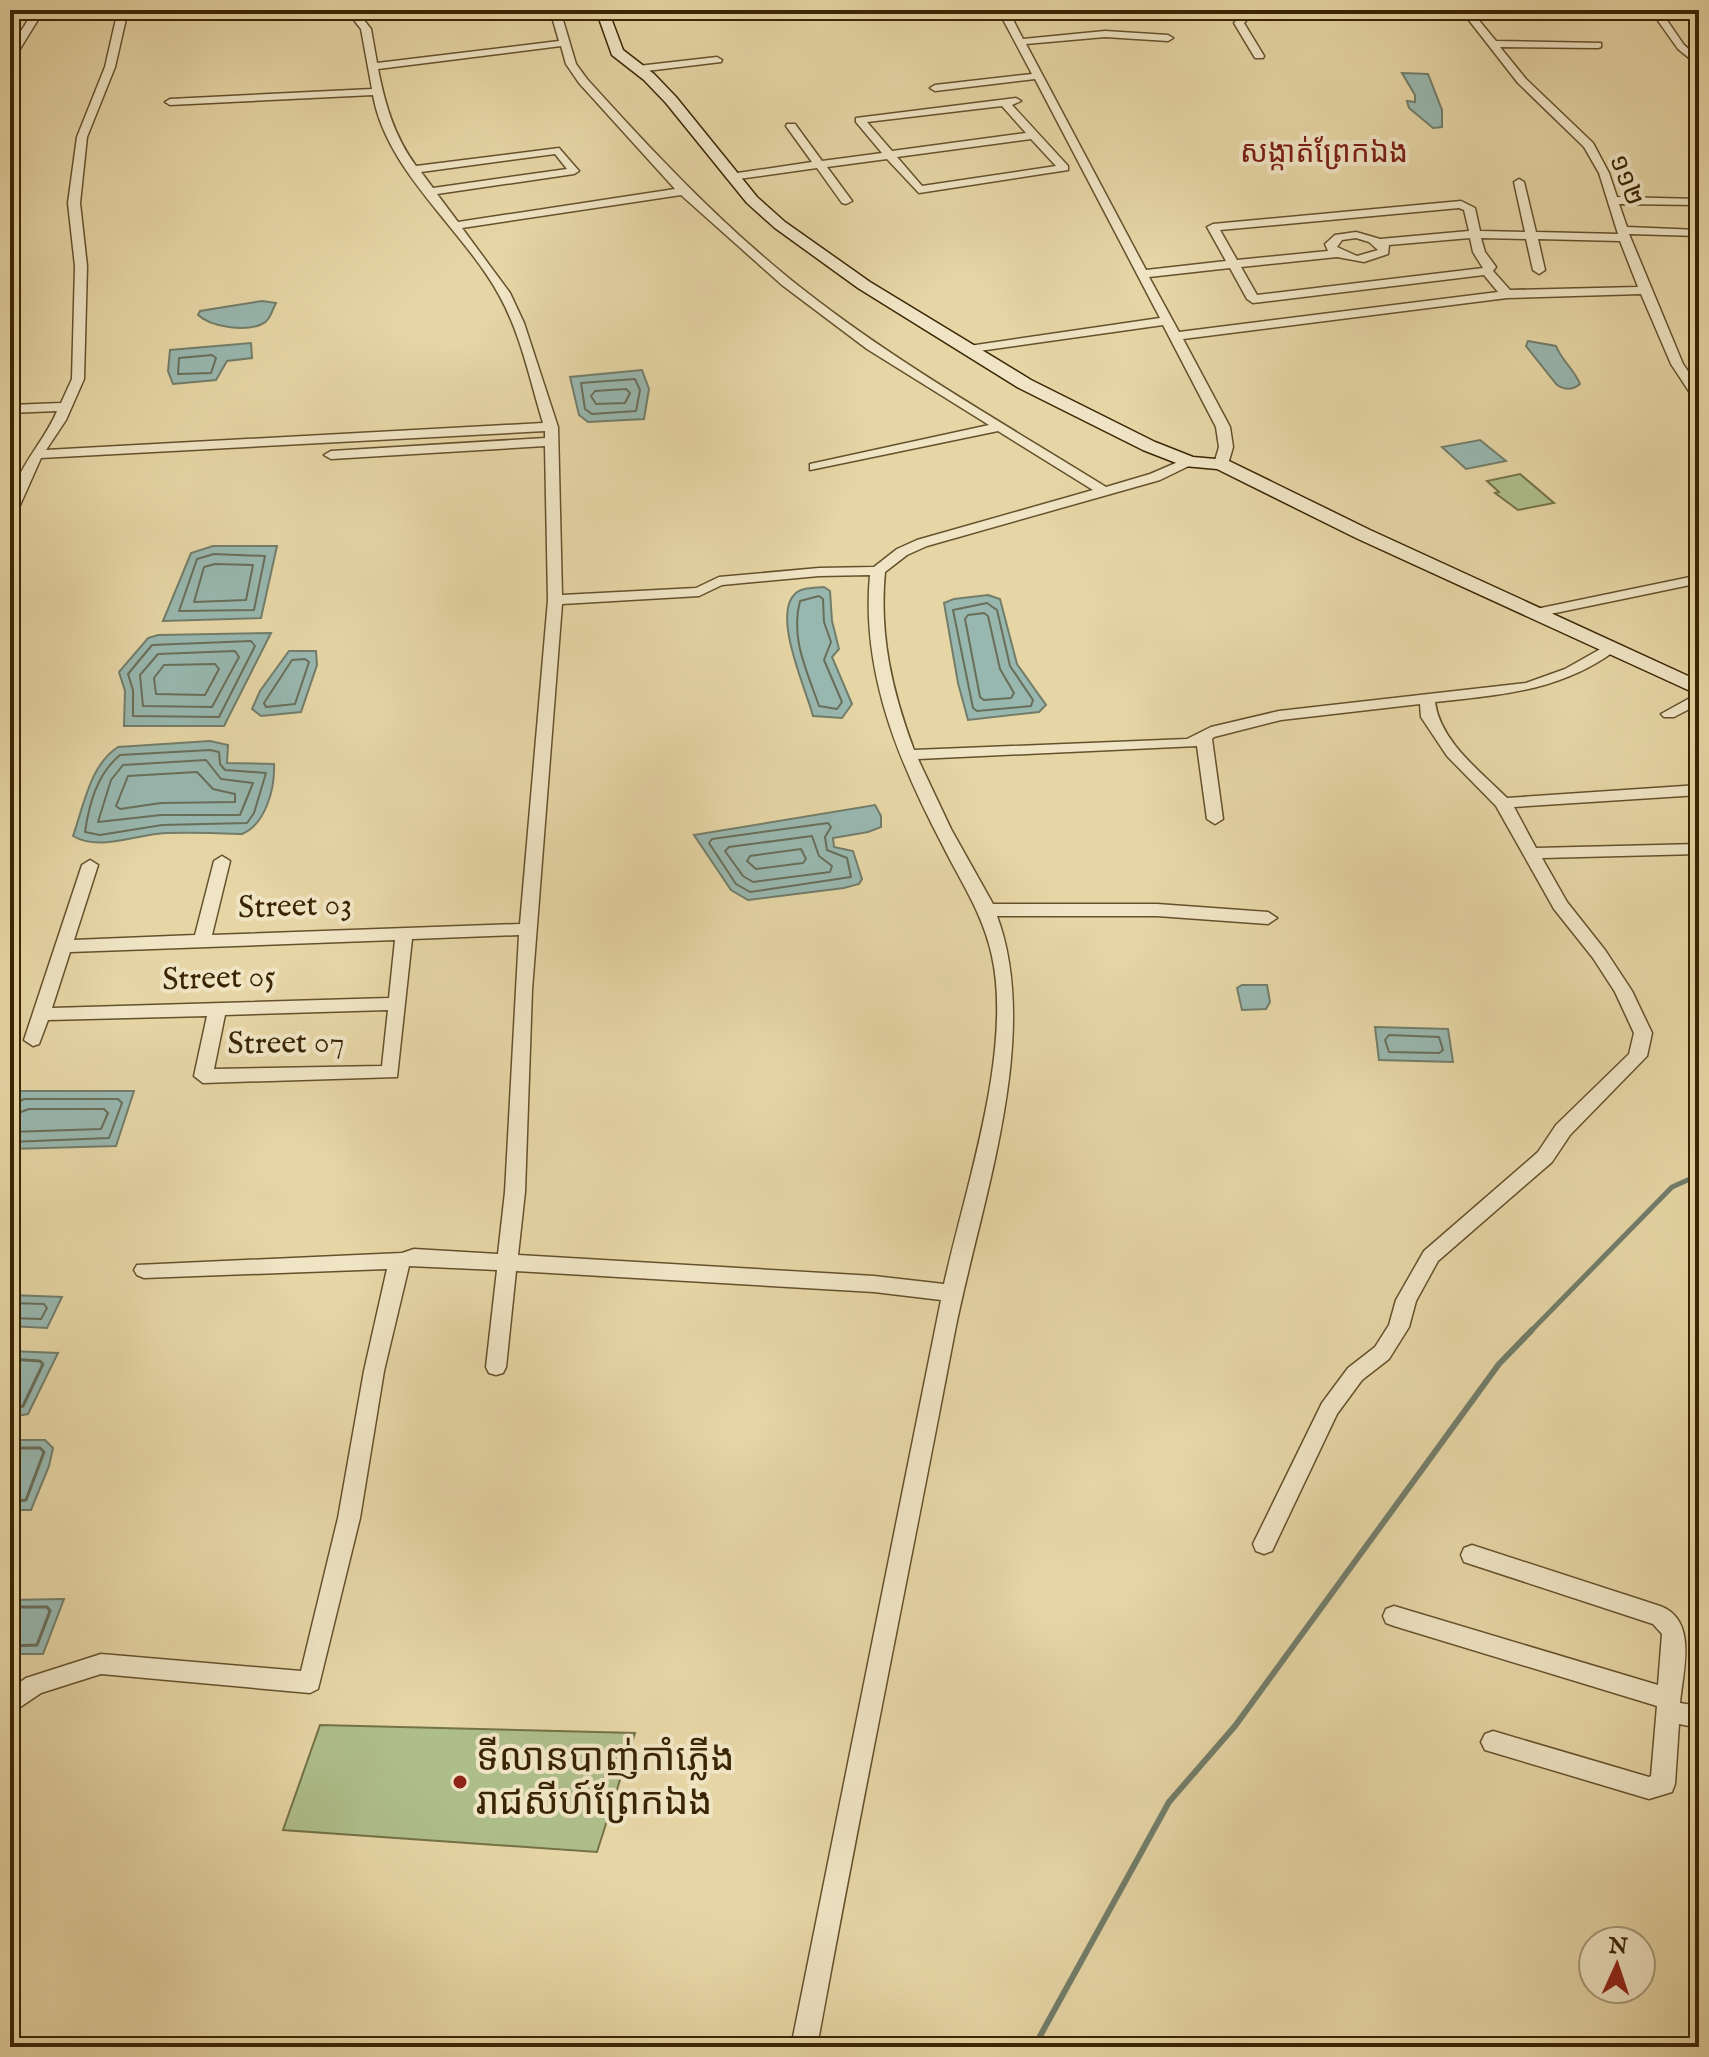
<svg xmlns="http://www.w3.org/2000/svg" width="1709" height="2057" viewBox="0 0 1709 2057" font-family="'IM FELL English','Noto Sans Khmer',serif">
<style>
.green{fill:#aebe8b;stroke:#747247;stroke-width:2}
.water{fill:#98b7af;stroke:#727d6a;stroke-width:2}
.lines{fill:none;stroke-linecap:round;stroke-linejoin:round}
.shore-far1{stroke:#696e59;stroke-width:2}
.shore{stroke:#696e59;stroke-width:3}
.stream-far1{stroke:#727d6a;stroke-width:5}
.stream{stroke:#727d6a;stroke-width:6}
.street-casing{stroke:#65512c;stroke-width:3}
.secondary-casing{stroke:#3a2503;stroke-width:3}
.street{fill:#efe4c4;fill-rule:evenodd}
.secondary{fill:#efe4c4;fill-rule:evenodd}
.poi-dot{fill:#8f2418;stroke:#efe4c4;stroke-width:3}
.labels{text-anchor:middle;dominant-baseline:central;stroke-width:8;stroke-linejoin:round;paint-order:stroke}
.far-street-label{font-size:26px;fill:#3a2503;stroke:#efe4c4}
.far-quarter-label{font-size:30px;fill:#7a1f14;stroke:#efe4c4}
.street-label{font-size:32px;fill:#3a2503;stroke:#efe4c4}
.near-poi-label{font-size:38px;fill:#3a2503;stroke:#efe4c4;text-anchor:start}
</style>
<rect width="100%" height="100%" fill="#e6d5a5"/>
<filter id="stains"><feTurbulence type="fractalNoise" baseFrequency=".0025" numOctaves="4"/><feColorMatrix values="0 0 0 0 .2 0 0 0 0 .09 0 0 0 0 .02 0 0 0 .5 -.17"/></filter>
<radialGradient id="worn" r=".72"><stop offset=".6" stop-color="#630" stop-opacity="0"/><stop offset="1" stop-color="#630" stop-opacity=".3"/></radialGradient>
<g class="green">
<path d="M1520 474 1554 503 1518 510 1495 493 1499 492 1487 481Z"/>
<path d="M320 1725 635 1733 597 1852 283 1830Z"/>
</g>
<g class="water">
<path d="M1402 73 1428 74 1442 110V127L1433 128 1409 108 1407 101 1415 102V95Z"/>
<path d="M262 301 276 303C272 310 270 321 262 324 246 332 211 327 198 315L200 311Z"/>
<path d="M1528 341 1556 346C1562 361 1574 369 1580 384 1573 390 1565 390 1557 385L1526 346Z"/>
<path d="M251 343 252 358 227 361 216 380 173 384 168 371 170 350Z"/>
<path d="M642 370 649 389 644 419 588 422 579 415 570 377Z"/>
<path d="M1480 440 1506 461 1466 469 1442 447Z"/>
<path d="M213 546H277L261 618 163 621 191 553Z"/>
<path d="M824 587 830 591 832 621 839 649 832 657 852 704 842 718 813 716C806 689 773 618 794 595 800 587 815 588 824 587Z"/>
<path d="M988 595 1000 599 1017 664 1046 705 1039 712 968 720 958 683 944 603 954 599Z"/>
<path d="M271 633 224 726H124L125 691 119 672 148 638 158 635Z"/>
<path d="M289 651H316L317 665 301 712 261 716 252 709 260 691Z"/>
<path d="M210 741 228 745 227 763 274 764C275 788 266 824 242 834 216 833 191 832 166 833 137 834 100 852 73 836 84 805 90 765 118 747Z"/>
<path d="M875 805 881 816V827L868 832 833 838 834 847 853 851 862 879 859 884 844 888 748 900 731 890 694 835Z"/>
<path d="M1242 985H1267L1270 1002 1266 1009 1242 1010 1237 988Z"/>
<path d="M1375 1027 1448 1029 1453 1062 1379 1060Z"/>
<path d="M16 1091H134L116 1146 10 1149V1106Z"/>
<path d="M10 1295 62 1297 47 1328 10 1326Z"/>
<path d="M10 1351 58 1353 28 1414 10 1417Z"/>
<path d="M10 1440H45L53 1448 49 1466 31 1510H10Z"/>
<path d="M64 1599 43 1654H10V1600Z"/>
</g>
<g class="lines">
<g class="shore-far1">
<path d="M212 355 216 358 211 373 178 374 179 358Z"/>
<path d="M635 379 640 390 636 411 592 414 585 409 581 383Z"/>
<path d="M626 389 630 393 625 403 596 404 591 396 595 391Z"/>
<path d="M214 554 265 556 254 610 179 611 197 559Z"/>
<path d="M215 564 253 565 246 600 194 602 204 567Z"/>
<path d="M819 596 823 599 824 622 831 642 824 660 842 702 837 709 819 706C807 671 790 638 800 601Z"/>
<path d="M987 603 997 610 1010 666 1033 700 1031 706 977 711 973 708 953 610Z"/>
<path d="M984 613 988 616 1000 669 1014 693 1011 698 984 700 980 697 965 619 968 615Z"/>
<path d="M251 641 255 646 219 717 133 716V690L128 674 152 645Z"/>
<path d="M235 651 239 657 212 707 143 706 140 675 158 654Z"/>
<path d="M305 659 309 662 295 704 266 707 264 703 292 660Z"/>
<path d="M215 664 219 669 205 695 156 694 154 678 164 665Z"/>
<path d="M210 750 219 752 220 764 225 770 266 773 254 813 247 823 162 825 100 835 85 832C89 804 97 774 120 755Z"/>
<path d="M206 760 221 779 253 783 240 815H161L98 822 111 780 123 765Z"/>
<path d="M197 772 213 789 235 794V802L161 803 120 809 116 806 128 776Z"/>
<path d="M828 823 831 827 825 837 827 850 847 858 851 877 750 892 736 884 709 843 712 839Z"/>
<path d="M812 836 819 856 832 866 830 872 753 882 743 876 725 851 729 847Z"/>
<path d="M801 849 806 859 803 863 756 869 747 861 750 856Z"/>
<path d="M1389 1035 1439 1037 1443 1050 1439 1053 1389 1052 1385 1040Z"/>
<path d="M10 1106 24 1099H118L122 1103 109 1138 10 1142"/>
<path d="M10 1116 29 1109H104L108 1113 101 1129 10 1132"/>
<path d="M10 1303 44 1304 47 1308 41 1319 10 1318"/>
</g>
<g class="shore">
<path d="M10 1359 40 1361 43 1364 23 1406 10 1409"/>
<path d="M10 1448H40L44 1452 26 1500 10 1502"/>
<path d="M10 1607H47L50 1611 37 1645 10 1646"/>
</g>
<path class="stream-far1" d="M1530 1332 1672 1187 1699 1175"/>
<path class="stream" d="M1034 2047 1169 1802 1235 1726 1499 1364 1532 1330"/>
<defs>
<g id="street">
<path d="M10 10H44L15 57 10 60V49L31 15H10Z"/>
<path d="M118 10H128L115 67 87 137 80 203 87 266 84 379 66 420 46 450 543 423C530 381 521 334 499 295 463 229 386 171 373 95L170 105 165 102 170 99 372 89 361 29 346 10H356L371 29 377 63 559 41 550 10H560L576 64 587 79C651 150 716 219 791 280 889 359 1000 421 1106 487L1150 474 1185 459H1195L1197 462 1160 480 927 546 907 555 885 572C879 635 892 691 914 750L1187 739 1211 727 1279 711 1526 683 1565 669 1611 643 1616 644V650C1561 691 1501 695 1435 702 1440 741 1480 771 1507 798L1699 785V795L1514 807 1536 848 1699 844V854L1542 858 1567 902 1605 950 1632 991 1652 1033 1647 1056 1570 1135 1552 1162 1438 1261 1416 1301 1409 1327 1389 1359 1362 1380 1337 1414 1272 1551 1264 1554 1256 1551 1253 1544 1322 1403 1348 1368 1375 1347 1389 1325 1396 1300 1424 1251 1538 1152 1556 1125 1629 1054 1634 1033 1615 992 1593 958 1554 909 1496 806 1447 756 1421 717 1420 704 1281 720 1214 737 1212 739 1223 819 1215 824 1207 819 1197 746 918 759 951 829 993 904H1157L1268 912 1277 918 1268 924 1157 916H997C1043 1039 978 1210 954 1336 909 1573 860 1809 817 2047H791L941 1300 874 1292 516 1271 506 1367 503 1373 496 1375 489 1373 486 1367 497 1270 409 1266 384 1371 360 1518 318 1689 310 1693 101 1674 41 1693 10 1714V1689L26 1678 101 1654 301 1671 338 1518 364 1371 387 1269 144 1278 137 1275 134 1270 137 1265 402 1253 414 1249 498 1254 505 1192 519 935 412 939 397 1077 203 1083 194 1076 207 1016 48 1020 39 1044 33 1046 24 1040 82 865 90 860 98 865 74 940 195 935 214 861 222 856 230 861 212 935 520 924 548 600 545 446 331 459 324 455 331 451 545 438V431L41 458 17 512 10 516C10 471 41 449 57 411L10 413V405L61 403 72 379 75 266 68 203 77 137 105 67ZM561 46 566 64 579 83 675 189 458 222 437 194 574 174 579 171 559 148 416 166C394 136 385 104 378 69ZM555 154 567 169 433 188 421 172ZM681 195 782 285 867 349 989 425 810 464V470L998 431 1093 490 917 540 897 549 874 567 819 568 719 577 696 588 562 595 558 427 524 323 510 293 462 228ZM870 575C861 673 899 762 943 846 962 884 983 914 992 956 1013 1051 965 1189 944 1284L874 1276 518 1255 525 1192 532 990 562 604 699 596 722 585 819 576ZM395 940 389 998 52 1008 70 952ZM388 1010 382 1066 214 1069 225 1015Z"/>
<path d="M998 10H1008L1023 39 1105 31 1168 35 1173 38 1168 41 1105 37 1026 44 1146 270 1226 261 1207 227 1213 224 1461 201 1475 208 1480 231 1525 232 1514 182 1519 179 1524 182 1536 232 1618 234 1599 173 1584 147 1518 83 1461 10 1662 13 1684 45 1699 58V66L1678 49 1656 18H1477L1496 41 1601 43V47L1598 48 1500 47 1526 79 1593 143 1609 173 1617 197 1699 199V205L1619 204 1627 227 1699 230V236L1629 234 1683 364 1699 387V400L1694 399 1671 364 1641 294 1507 298 1183 339 1230 427 1233 447 1228 464 1221 468 1214 464 1219 447 1216 427 1163 325 965 353 963 350 969 346 1160 318 1035 79 935 91 930 88 935 85 1032 74ZM1459 208 1464 210 1469 231 1380 239 1356 232 1335 235 1325 244 1328 251 1237 260 1220 230ZM1356 238 1369 242 1378 250 1357 256 1337 247 1342 240ZM1470 238 1473 252 1483 268 1257 295 1241 267 1337 257 1364 262 1388 254 1389 245ZM1481 238 1526 239 1533 270 1539 274 1545 270 1538 239 1620 241 1638 287 1510 290 1493 271 1496 267 1485 252ZM1230 268 1247 299 1253 303 1484 275 1498 292 1179 332 1149 277Z"/>
<path d="M1246 10H1256L1244 23 1264 56 1263 58H1255L1234 23Z"/>
<path d="M717 57 722 60 721 62 638 72 633 69 638 66Z"/>
<path d="M1016 98 1021 101 1012 105 1068 166V170L919 193 887 159 827 167 852 201 846 204 842 203 817 168 731 180 726 177 731 174 812 162 786 126 787 124H795L822 161 882 153 856 122V118ZM1002 106 1026 133 892 151 867 122ZM1031 139 1056 166 922 186 897 157Z"/>
<path d="M1690 577 1695 578V584L1536 617 1529 613 1536 609Z"/>
<path d="M1699 693V704L1674 717H1664L1661 714Z"/>
<path d="M1472 1545 1660 1606C1698 1620 1683 1670 1680 1703L1699 1706V1728L1679 1724 1675 1784 1672 1792 1649 1799 1485 1750 1481 1742 1485 1734 1493 1731 1649 1777 1651 1776 1657 1706 1394 1626 1386 1623 1383 1616 1386 1609 1394 1606 1658 1685 1662 1634 1653 1624 1464 1562 1461 1555 1464 1548Z"/>
</g>
<path id="secondary" d="M596 10H608L623 50 654 74 676 97 757 197 785 222 870 282 1031 380 1155 442 1193 457 1227 460 1370 530 1699 681V695L1356 538 1217 469 1184 466 1143 450 1019 388 858 288 775 228 747 203 666 103 644 80 612 55Z"/>
</defs>
<use href="#street" class="street-casing"/>
<use href="#secondary" class="secondary-casing"/>
<use href="#street" class="street"/>
<use href="#secondary" class="secondary"/>
</g>
<circle class="poi-dot" cx="460" cy="1782" r="8"/>
<g class="labels">
<g class="far-street-label">
<text transform="translate(1626 180) rotate(69)">១១២</text>
</g>
<g class="far-quarter-label">
<text x="1324" y="154">សង្កាត់ព្រែកឯង</text>
</g>
<g class="street-label">
<text transform="translate(295 907) rotate(-2)">Street 03</text>
<text transform="translate(219 979) rotate(-2)">Street 05</text>
<text transform="translate(286 1044) rotate(-1)">Street 07</text>
</g>
<g class="near-poi-label">
<text x="476" y="1760">ទីលានបាញ់កាំភ្លើង<tspan x="476" dy="44">រាជសីហ៍ព្រែកឯង</tspan></text>
</g>
</g>
<rect width="1709" height="2057" fill="none" stroke="#e6d5a5" stroke-width="40"/>
<rect x="12" y="12" width="1685" height="2033" fill="none" stroke="#3a2503" stroke-width="4"/>
<rect x="20" y="20" width="1669" height="2017" fill="none" stroke="#3a2503" stroke-width="2"/>
<g transform="translate(1617 1965) rotate(3)"><circle r="38" fill="#efe4c4" stroke="#a79877" stroke-width="2"/>
<path d="M0-6L14 30L0 20L-14 30Z" fill="#8f2418"/>
<text y="-12" font-size="22" font-weight="bold" text-anchor="middle" fill="#3a2503">N</text>
</g>
<rect width="100%" height="100%" filter="url(#stains)"/>
<rect width="100%" height="100%" fill="url(#worn)"/>
</svg>
